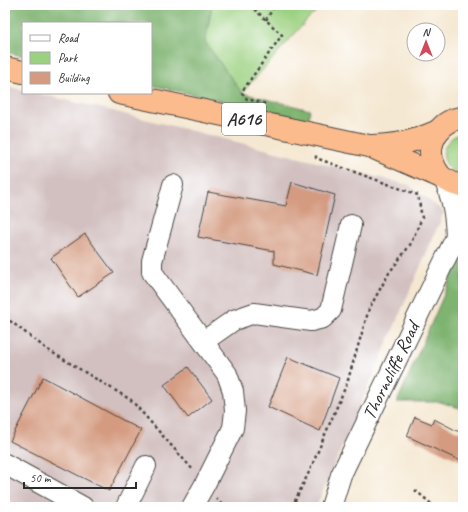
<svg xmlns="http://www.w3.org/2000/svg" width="468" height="512" viewBox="0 0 468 512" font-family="Caveat,sans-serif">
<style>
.industrial{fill:#d2bfbf}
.green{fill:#9dd182;stroke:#647e56}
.forest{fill:#7eb370;stroke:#546f4e}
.building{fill:#d49b81}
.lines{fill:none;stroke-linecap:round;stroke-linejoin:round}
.minor-casing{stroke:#494744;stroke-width:22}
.highway-casing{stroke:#494744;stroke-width:24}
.path{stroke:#494744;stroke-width:2.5;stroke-dasharray:3 3;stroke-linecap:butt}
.minor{stroke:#fff;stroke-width:20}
.highway{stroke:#fbbb8d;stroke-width:22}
.labels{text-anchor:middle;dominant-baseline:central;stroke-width:4;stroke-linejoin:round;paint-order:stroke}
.shield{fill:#fff;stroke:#6b6b6b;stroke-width:1}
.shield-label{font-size:18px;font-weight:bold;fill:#2b2b2b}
.street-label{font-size:19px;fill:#2b2b2b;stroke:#fff}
</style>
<rect width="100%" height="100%" fill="#fff"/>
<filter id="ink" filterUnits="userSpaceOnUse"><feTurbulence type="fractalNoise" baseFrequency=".025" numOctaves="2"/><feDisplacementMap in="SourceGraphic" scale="8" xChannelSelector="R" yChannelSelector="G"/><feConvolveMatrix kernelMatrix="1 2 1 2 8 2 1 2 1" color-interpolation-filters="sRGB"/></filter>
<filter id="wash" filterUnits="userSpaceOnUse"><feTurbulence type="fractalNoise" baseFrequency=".012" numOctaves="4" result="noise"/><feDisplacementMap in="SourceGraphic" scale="16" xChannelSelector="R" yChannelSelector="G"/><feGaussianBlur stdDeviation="0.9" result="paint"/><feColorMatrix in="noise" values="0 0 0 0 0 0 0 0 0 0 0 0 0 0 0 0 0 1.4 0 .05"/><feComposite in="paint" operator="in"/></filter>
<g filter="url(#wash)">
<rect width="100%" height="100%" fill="#f5e8d2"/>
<path class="industrial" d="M5 86 23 90V93H35L100 108 409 185 444 212 316 507H5Z"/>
<g class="green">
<path d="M212 5H323L307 20 242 93 205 42Z"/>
<path d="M463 133V175C437 169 437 139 463 133Z"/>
</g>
<g class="forest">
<path d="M5 5H212L205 42 242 93 310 110 308 120 151 85V23H23V56L5 52Z"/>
<path d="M462 253 463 409 440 402H397Z"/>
</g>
<g id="blocks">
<g class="building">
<path d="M292 182 335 195 317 275 274 264V251L198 237 208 192 286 206Z"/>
<path d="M85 234 114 273 78 297 51 258Z"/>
<path d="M288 357 339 378 320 431 268 407Z"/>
<path d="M188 367 212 399 188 418 164 385Z"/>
<path d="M43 377 141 430 109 491 10 441Z"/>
<path d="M415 417 432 424 434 419 463 434V462L407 436Z"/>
</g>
</g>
</g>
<g filter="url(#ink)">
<use href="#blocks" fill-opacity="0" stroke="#494744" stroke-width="1"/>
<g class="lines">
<defs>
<g id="minor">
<path d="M444 179C453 201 455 214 456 237"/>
<path d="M173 185 152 261V272L227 374 233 391 235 411 233 428 205 484 192 507"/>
<path d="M204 341 234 320 254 313 311 321 323 318 331 310 351 225"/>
<path d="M5 464 83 507"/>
<path d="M126 507 146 466"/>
<path d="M331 507 341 475 456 237 463 227"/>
</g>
<g id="highway">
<path d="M5 68 23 72"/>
<path d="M119 93 369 146 441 177 454 184 463 186"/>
<path d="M372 146C399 145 413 142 438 131"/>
<path d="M441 177C437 172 434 167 432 160 427 140 442 119 463 118"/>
</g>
</defs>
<use href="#minor" class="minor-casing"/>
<use href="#highway" class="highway-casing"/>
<g class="path">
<path d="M250 5 282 35 243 90 242 93 247 99 266 104"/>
<path d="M266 20 275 5"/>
<path d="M5 317 48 350 131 400 194 471"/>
<path d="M415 490 435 507"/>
<path d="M216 498 224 507"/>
<path d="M292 507 310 470 347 383 369 309 389 273 410 245 422 218 418 195 316 158V153"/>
</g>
<use href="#minor" class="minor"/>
<use href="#highway" class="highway"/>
</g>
</g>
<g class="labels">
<rect class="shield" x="222" y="103" width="44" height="32" rx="3"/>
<g class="shield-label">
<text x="244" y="119">A616</text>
</g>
<g class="street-label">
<text transform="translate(391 371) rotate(-64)">Thorncliffe Road</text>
</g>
</g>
<rect width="468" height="512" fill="none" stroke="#fff" stroke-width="20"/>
<rect x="22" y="22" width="130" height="72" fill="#ffffff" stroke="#aaaaaa"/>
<rect x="30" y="35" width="20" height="6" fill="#ffffff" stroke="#aaaaaa"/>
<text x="58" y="42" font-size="12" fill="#2b2b2b">Road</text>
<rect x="30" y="52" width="20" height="12" fill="#9dd182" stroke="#aaaaaa"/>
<text x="58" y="62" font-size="12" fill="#2b2b2b">Park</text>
<rect x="30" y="72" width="20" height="12" fill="#d49b81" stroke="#aaaaaa"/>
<text x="58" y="82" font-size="12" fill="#2b2b2b">Building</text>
<g transform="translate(426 42)"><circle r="19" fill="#ffffff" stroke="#aaaaaa"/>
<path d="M0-3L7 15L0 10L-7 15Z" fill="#d1495b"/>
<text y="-6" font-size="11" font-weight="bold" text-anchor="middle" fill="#2b2b2b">N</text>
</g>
<path d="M24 482v6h112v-6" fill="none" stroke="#2b2b2b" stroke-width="2"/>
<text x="30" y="482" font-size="12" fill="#2b2b2b" stroke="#ffffff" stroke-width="3" paint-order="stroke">50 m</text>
</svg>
